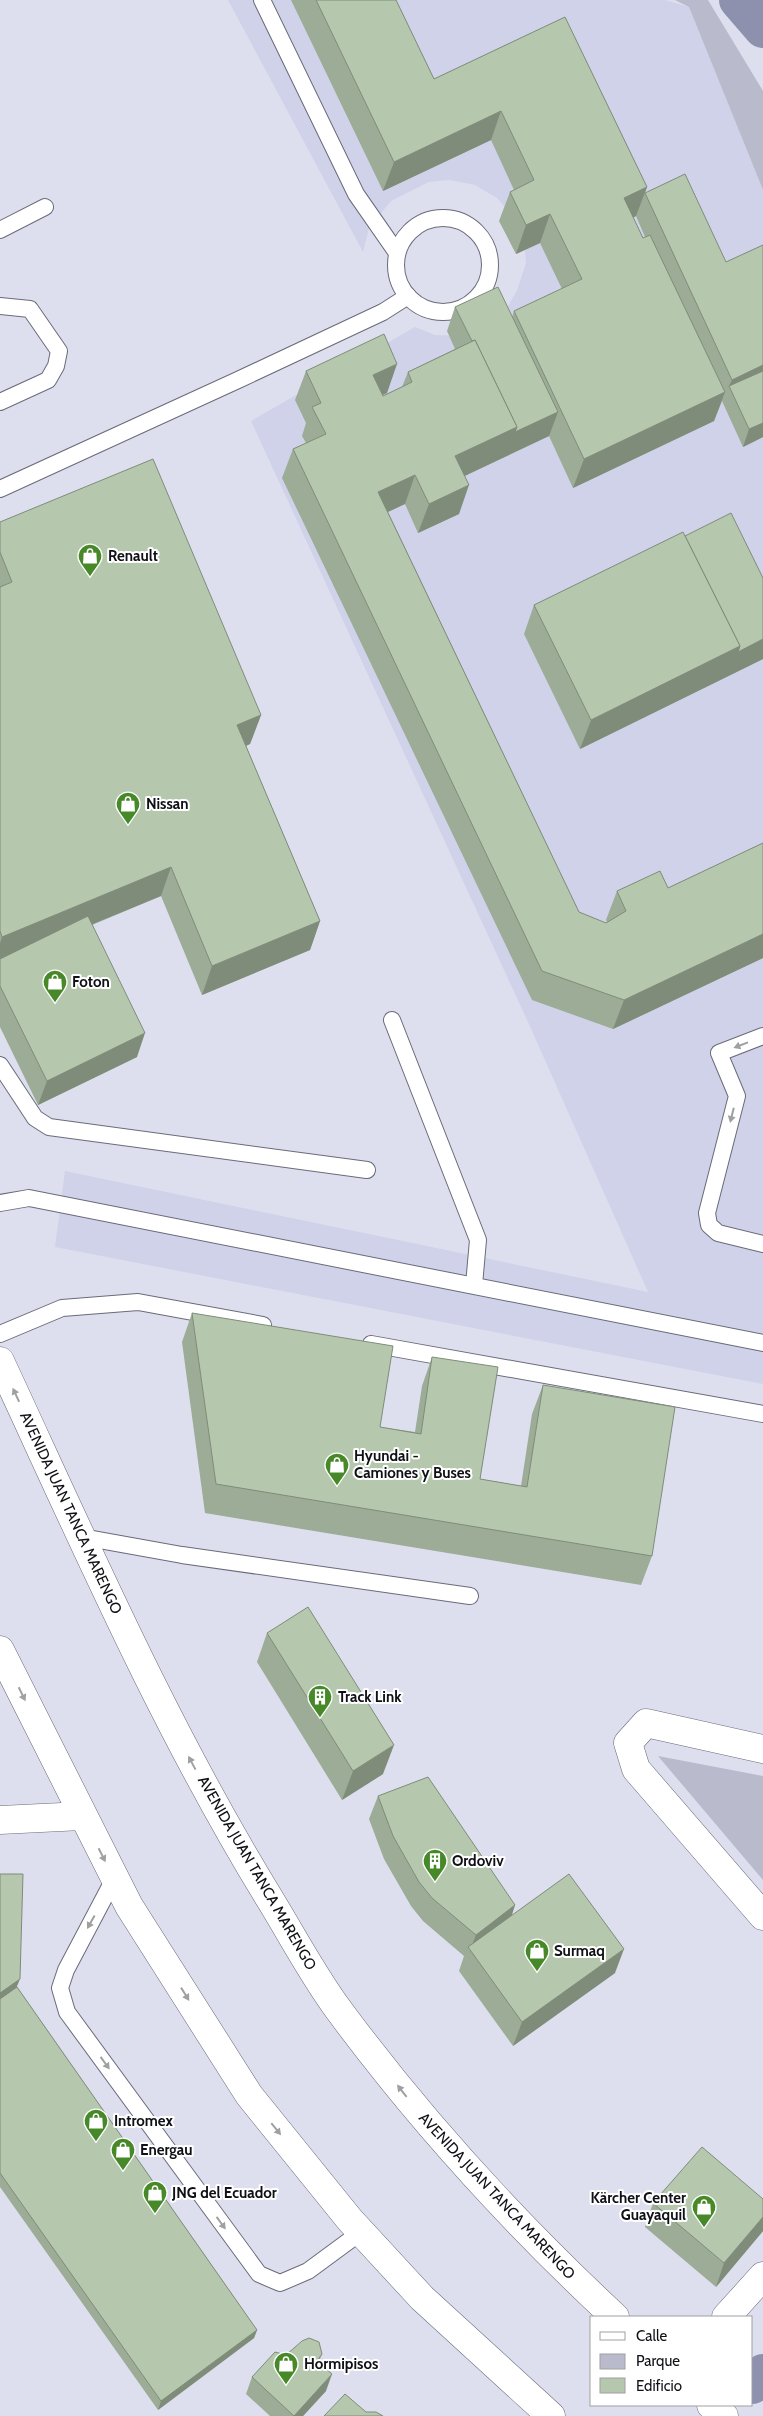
<svg xmlns="http://www.w3.org/2000/svg" width="763" height="2416" viewBox="0 0 763 2416" font-family="Cabin,sans-serif">
<style>
.built{fill:#cfd2e9}
.green{fill:#b9bbcd}
.lines{fill:none;stroke-linecap:round;stroke-linejoin:round}
.canal{stroke:#8d91ad;stroke-width:38}
.service-casing{stroke:#696b79;stroke-width:18}
.minor-casing{stroke:#696b79;stroke-width:29}
.primary-casing{stroke:#696b79;stroke-width:29}
.service{stroke:#fff;stroke-width:16}
.minor{stroke:#fff;stroke-width:28}
.primary{stroke:#fff;stroke-width:28}
.wall{fill:#9cac96;fill-rule:evenodd}
.shaded-wall{fill:#7f8c7a}
.building{fill:#b5c8ae;stroke:#7f8c7a}
.oneway{fill:#9fa0a2}
.labels{text-anchor:middle;dominant-baseline:central;stroke-width:4;stroke-linejoin:round;paint-order:stroke}
.poi-label{font-size:15px;font-weight:bold;fill:#101116;stroke:#fff;text-anchor:start}
.street-label{font-size:15px;fill:#101116;stroke:#fff}
</style>
<rect width="100%" height="100%" fill="#dddfef"/>
<path class="built" d="M228 0H665L689 7 763 190V1384L55 1247 65 1171 648 1292 528 1022 251 421 415 327 435 335 465 336 506 310 517 290 526 263 524 239 517 221 497 198 475 185 449 180 429 182 391 201 369 228 363 252Z"/>
<g class="green">
<path d="M675 0H708L763 91V190L689 7Z"/>
<path d="M658 1756 763 1776V1880Z"/>
</g>
<g class="lines">
<g class="canal">
<path d="M738 0 763 29"/>
<path d="M752 2385 763 2373"/>
</g>
<defs>
<g id="service">
<path d="M262 0 356 194 397 253"/>
<circle cx="443" cy="265" r="47"/>
<path d="M0 230 45 207"/>
<path d="M0 306 30 309 59 351 56 366 48 380 0 402"/>
<path d="M0 489 238 380 383 312 408 296"/>
<path d="M392 1020 478 1240 474 1285"/>
<path d="M763 1036 719 1053 737 1096 707 1213 709 1225 718 1233 763 1244"/>
<path d="M0 1065 35 1118 49 1127 367 1170"/>
<path d="M0 1203 29 1198 763 1343"/>
<path d="M0 1334 62 1308 138 1302 263 1325"/>
<path d="M371 1344 763 1414"/>
<path d="M82 1537 182 1555 470 1596"/>
<path d="M114 1879 66 1970 60 1988 67 2012 259 2274 280 2283 308 2271 361 2232"/>
</g>
<g id="minor">
<path d="M763 1749 646 1723 628 1743 636 1769 763 1916"/>
<path d="M0 1820 82 1816"/>
<path d="M726 2317 763 2276"/>
</g>
<g id="primary">
<path d="M0 1361C85 1544 165 1729 271 1901 293 1937 313 1975 338 2009 420 2120 514 2223 615 2317"/>
<path d="M0 1650 129 1906 249 2095 350 2220 422 2298 551 2416"/>
<path d="M711 2405 724 2416"/>
</g>
</defs>
<use href="#service" class="service-casing"/>
<use href="#minor" class="minor-casing"/>
<use href="#primary" class="primary-casing"/>
<use href="#service" class="service"/>
<use href="#minor" class="minor"/>
<use href="#primary" class="primary"/>
</g>
<g class="wall">
<path d="M291 0H396L434 79 565 17 647 187 645 193 726 262 763 245V437L743 447 722 401 714 421 573 488 549 436 465 476 459 514 418 533 405 504 388 512 579 912 606 923 607 922 606 920 617 891 668 888 763 843V958L613 1029 532 1000 282 478 293 449 306 443 302 436 306 423 295 400 306 371 387 393 382 395 383 396 402 387 408 372 455 349 447 331 455 307 512 317 514 311 562 289 540 243 516 254 499 221 510 192 514 190 491 140 383 191ZM636 216 645 237 643 238 633 218Z"/>
<path d="M0 522 261 715 250 744 246 746 320 921 310 950 202 995 161 896 92 925 137 1057 38 1105 0 1027Z"/>
<path d="M685 536 763 578V659L580 749 524 634 534 605Z"/>
<path d="M192 1313 380 1427 415 1432 422 1386 432 1357 480 1479 521 1486 532 1414 543 1385 652 1556 641 1585 205 1513 182 1342Z"/>
<path d="M267 1633 383 1774 342 1800 257 1662Z"/>
<path d="M378 1796 515 1905 512 1915 615 1973 513 2046 459 1971 464 1956 423 1921 411 1906 384 1859 369 1819Z"/>
<path d="M0 1874 17 1987 257 2330 254 2338 158 2410 0 2187Z"/>
<path d="M763 2199V2231L716 2287 645 2227 653 2203Z"/>
<path d="M322 2354 319 2362 326 2391 303 2416H270L246 2394 252 2377 286 2355Z"/>
</g>
<g class="shaded-wall">
<path d="M501 111 491 140 383 191 394 162Z"/>
<path d="M647 187 636 216 613 227 624 198Z"/>
<path d="M550 214 540 243 516 254 526 225Z"/>
<path d="M397 364 387 393 362 404 373 375Z"/>
<path d="M763 365V385L729 386 732 380Z"/>
<path d="M725 392 714 421 573 488 584 459Z"/>
<path d="M558 412 549 436 445 485 455 456 517 427Z"/>
<path d="M763 423V437L743 447 749 429Z"/>
<path d="M415 475 405 504 368 521 378 492Z"/>
<path d="M469 485 459 514 418 533 429 504Z"/>
<path d="M763 639V659L580 749 591 720 740 646Z"/>
<path d="M261 715 250 744 227 754 237 725Z"/>
<path d="M171 867 161 896 0 962V943L2 937Z"/>
<path d="M320 921 310 950 202 995 212 966Z"/>
<path d="M763 934V958L613 1029 624 1000Z"/>
<path d="M145 1033 137 1057 38 1105 47 1081Z"/>
<path d="M394 1745 383 1774 342 1800 353 1771Z"/>
<path d="M515 1905 507 1929 470 1950 476 1935Z"/>
<path d="M624 1949 615 1973 513 2046 522 2022Z"/>
<path d="M20 1979 13 1996 0 2006V1993Z"/>
<path d="M763 2217V2231L716 2287 724 2263Z"/>
<path d="M257 2330 254 2338 158 2410 161 2401Z"/>
<path d="M332 2374 326 2391 303 2416H294Z"/>
</g>
<g class="building">
<path d="M316 0H396L434 79 565 17 647 187 624 198 643 238 650 235 725 392 584 459 514 311 582 279 550 214 526 225 510 192 534 180 501 111 394 162Z"/>
<path d="M685 174 726 262 763 245V365L732 380 645 193Z"/>
<path d="M498 287 558 412 515 432 517 427 475 340 472 341 455 307Z"/>
<path d="M384 334 397 364 373 375 383 396 412 382 408 372 475 340 517 427 455 456 469 485 429 504 415 475 378 492 579 912 606 923 626 911 617 891 660 871 668 888 763 843V934L624 1000 542 971 293 449 326 434 312 407 321 403 306 371Z"/>
<path d="M763 371V423L749 429 729 386Z"/>
<path d="M153 459 261 715 237 725 320 921 212 966 171 867 2 937 0 931V587L12 582 0 552V522Z"/>
<path d="M731 513 763 578V639L738 652 740 646 685 536Z"/>
<path d="M683 532 740 646 591 720 534 605Z"/>
<path d="M88 916 145 1033 47 1081 0 986V959Z"/>
<path d="M192 1313 393 1346 380 1427 421 1434 432 1357 498 1367 480 1479 527 1487 543 1385 675 1407 652 1556 216 1484Z"/>
<path d="M308 1607 394 1745 353 1771 267 1633Z"/>
<path d="M428 1777 515 1905 476 1935 432 1898 419 1882 393 1836 378 1796Z"/>
<path d="M0 1874H23L20 1979 0 1993Z"/>
<path d="M569 1874 624 1949 522 2022 468 1947Z"/>
<path d="M17 1987 257 2330 161 2401 0 2173V1999Z"/>
<path d="M702 2147 763 2199V2217L724 2263 653 2203Z"/>
<path d="M309 2338 319 2342 322 2354 317 2361 332 2374 294 2416 252 2377 275 2352 286 2355 302 2341Z"/>
<path d="M345 2394 366 2412H376L383 2416H324Z"/>
</g>
<defs><path id="oneway-solid" d="M-6-.8H1V-3.2L6.5 0L1 3.2V.8H-6Z" transform="scale(1.25)"/></defs>
<g class="oneway">
<use href="#oneway-solid" transform="translate(741 1045) rotate(159)"/>
<use href="#oneway-solid" transform="translate(732 1115) rotate(104)"/>
<use href="#oneway-solid" transform="translate(16 1395) rotate(-115)"/>
<use href="#oneway-solid" transform="translate(22 1694) rotate(64)"/>
<use href="#oneway-solid" transform="translate(192 1763) rotate(-118)"/>
<use href="#oneway-solid" transform="translate(102 1855) rotate(63)"/>
<use href="#oneway-solid" transform="translate(91 1922) rotate(119)"/>
<use href="#oneway-solid" transform="translate(185 1994) rotate(58)"/>
<use href="#oneway-solid" transform="translate(105 2063) rotate(54)"/>
<use href="#oneway-solid" transform="translate(402 2091) rotate(-128)"/>
<use href="#oneway-solid" transform="translate(276 2129) rotate(51)"/>
<use href="#oneway-solid" transform="translate(221 2223) rotate(54)"/>
</g>
<defs>
<symbol id="shop-pin" viewBox="-11 -11 22 30"><path d="M0 17L-7.5 6A9.5 9.5 0 1 1 7.5 6Z" fill="#478829" stroke="#fff"/><path d="M-5-2.5h2.3a2.7 3.5 0 0 1 5.4 0H5L5.5 6h-11ZM-1.5-2.5h3a1.5 2.3 0 0 0-3 0Z" fill="#fff"/></symbol>
<symbol id="building-pin" viewBox="-11 -11 22 30"><path d="M0 17L-7.5 6A9.5 9.5 0 1 1 7.5 6Z" fill="#478829" stroke="#fff"/><path d="M-4-6H4V6H1V3H-1V6H-4ZM-2.5-4.3h1.7v1.8h-1.7ZM.8-4.3h1.7v1.8H.8ZM-2.5-1h1.7V.8h-1.7ZM.8-1h1.7V.8H.8Z" fill="#fff"/></symbol>
</defs>
<g fill-rule="evenodd">
<use href="#shop-pin" x="76" y="542" width="28" height="38"/>
<use href="#shop-pin" x="114" y="790" width="28" height="38"/>
<use href="#shop-pin" x="41" y="968" width="28" height="38"/>
<use href="#shop-pin" x="323" y="1451" width="28" height="38"/>
<use href="#building-pin" x="306" y="1683" width="28" height="38"/>
<use href="#building-pin" x="421" y="1847" width="28" height="38"/>
<use href="#shop-pin" x="523" y="1937" width="28" height="38"/>
<use href="#shop-pin" x="82" y="2107" width="28" height="38"/>
<use href="#shop-pin" x="109" y="2136" width="28" height="38"/>
<use href="#shop-pin" x="141" y="2179" width="28" height="38"/>
<use href="#shop-pin" x="690" y="2193" width="28" height="38"/>
<use href="#shop-pin" x="272" y="2350" width="28" height="38"/>
</g>
<g class="labels">
<g class="poi-label">
<text x="108" y="556">Renault</text>
<text x="146" y="804">Nissan</text>
<text x="72" y="982">Foton</text>
<text x="354" y="1456">Hyundai -<tspan x="354" dy="17">Camiones y Buses</tspan></text>
<text x="338" y="1697">Track Link</text>
<text x="452" y="1861">Ordoviv</text>
<text x="554" y="1951">Surmaq</text>
<text x="114" y="2121">Intromex</text>
<text x="140" y="2150">Energau</text>
<text x="172" y="2193">JNG del Ecuador</text>
<text x="686" y="2198" text-anchor="end">Kärcher Center<tspan x="686" dy="17">Guayaquil</tspan></text>
<text x="304" y="2364">Hormipisos</text>
</g>
<g class="street-label">
<text transform="translate(71 1513) rotate(65)">AVENIDA JUAN TANCA MARENGO</text>
<text transform="translate(257 1873) rotate(60)">AVENIDA JUAN TANCA MARENGO</text>
<text transform="translate(497 2196) rotate(47)">AVENIDA JUAN TANCA MARENGO</text>
</g>
</g>
<rect x="590" y="2316" width="162" height="90" fill="#ffffff" stroke="#9fa0a2"/>
<rect x="600" y="2332" width="25" height="8" fill="#ffffff" stroke="#9fa0a2"/>
<text x="636" y="2341" font-size="15" fill="#101116">Calle</text>
<rect x="600" y="2354" width="25" height="15" fill="#b9bbcd" stroke="#9fa0a2"/>
<text x="636" y="2366" font-size="15" fill="#101116">Parque</text>
<rect x="600" y="2378" width="25" height="15" fill="#b5c8ae" stroke="#9fa0a2"/>
<text x="636" y="2391" font-size="15" fill="#101116">Edificio</text>
</svg>
